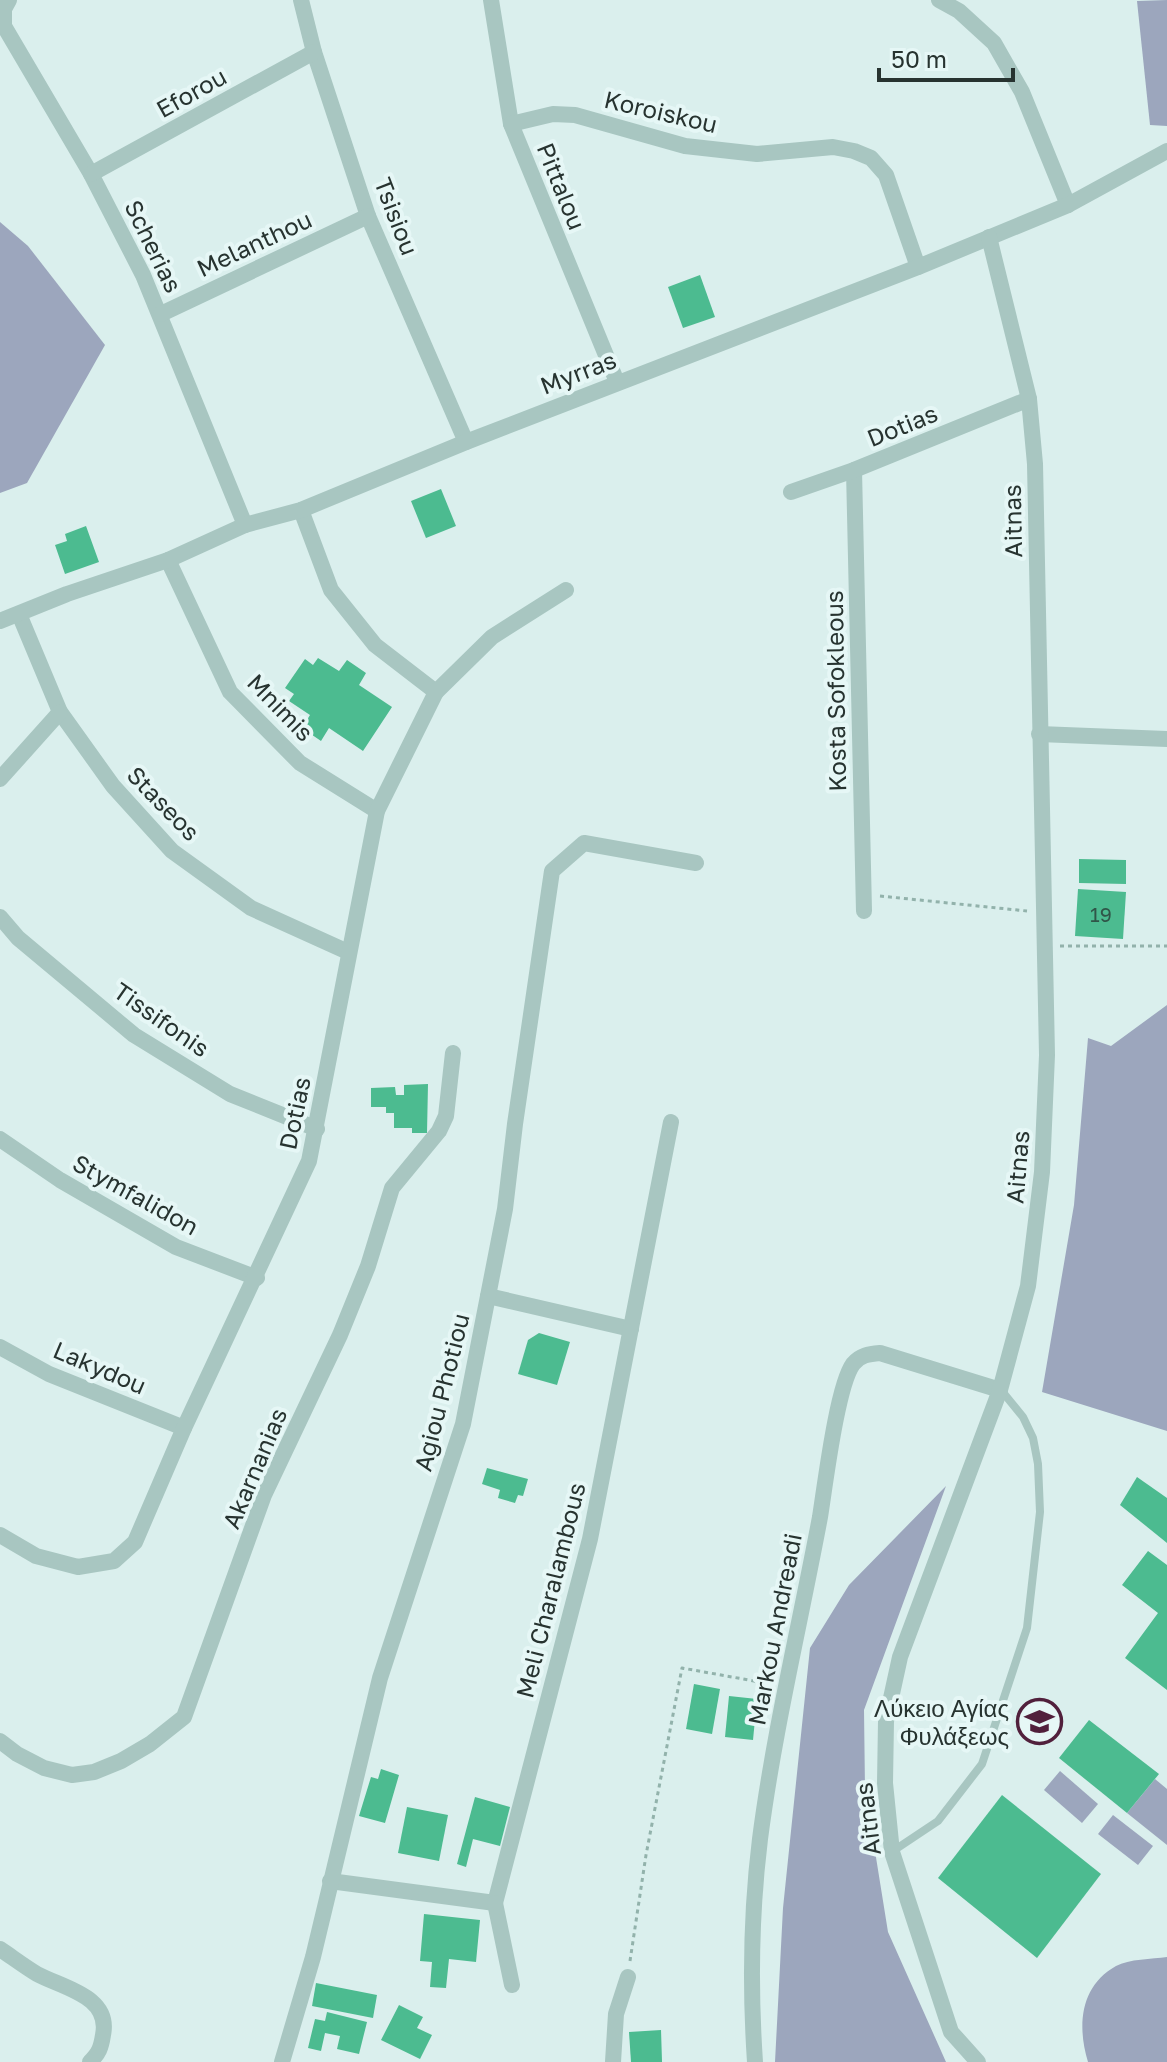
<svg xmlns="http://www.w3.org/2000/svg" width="1167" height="2062" viewBox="0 0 1167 2062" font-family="'Golos Text',sans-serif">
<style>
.green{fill:#9ca6bd}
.building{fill:#4cbb90}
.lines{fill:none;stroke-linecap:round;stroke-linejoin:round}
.path{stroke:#92b2ab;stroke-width:3;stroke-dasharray:4 4;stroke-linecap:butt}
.service{stroke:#a8c6c1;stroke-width:8}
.minor{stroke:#a8c6c1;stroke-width:16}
.labels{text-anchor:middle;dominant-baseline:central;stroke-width:8;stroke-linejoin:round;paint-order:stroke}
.number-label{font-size:20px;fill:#305548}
.street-label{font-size:24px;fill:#273330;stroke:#e6f7f6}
.poi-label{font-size:24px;fill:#273330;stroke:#e6f7f6;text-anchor:end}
</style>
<rect width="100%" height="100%" fill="#daefed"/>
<g class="green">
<path d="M1167 0V126L1150 125 1137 1Z"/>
<path d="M0 222 28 246 105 345 27 483 0 493Z"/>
<path d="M1167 1005V1431L1042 1392 1074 1205 1088 1038 1111 1046Z"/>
<path d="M946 1486 864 1710 865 1789 888 1932 946 2062H775L783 1908 810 1648 849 1585Z"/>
<path d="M1060 1771 1098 1804 1082 1823 1044 1790Z"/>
<path d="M1155 1779 1167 1789V1845L1127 1813Z"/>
<path d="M1113 1815 1153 1846 1138 1865 1098 1834Z"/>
<path d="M1167 1957V2062H1088C1077 2026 1080 1986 1116 1966 1129 1959 1152 1959 1167 1957Z"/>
</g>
<g class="building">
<path d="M700 275 715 317 683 328 668 287Z"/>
<path d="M441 489 456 526 426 538 411 501Z"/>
<path d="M86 526 99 562 65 574 55 545 67 541 65 534Z"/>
<path d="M318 658 339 671 347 660 366 673 359 685 392 707 363 751 329 728 321 741 302 728 310 715 289 701 294 694 285 688 305 659 313 665Z"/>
<path d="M1079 859 1126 860V884L1079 883Z"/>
<path d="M1078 889 1126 892 1123 939 1075 936Z"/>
<path d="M428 1084 427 1133H412V1128H394V1113H386V1107H371V1088L395 1087 396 1095H404V1085Z"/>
<path d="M539 1333 570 1342 557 1385 518 1374 528 1340Z"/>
<path d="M487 1468 528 1479 523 1496 518 1495 515 1503 498 1498 500 1490 482 1484Z"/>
<path d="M1137 1477 1167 1498V1543L1120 1505Z"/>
<path d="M1148 1551 1167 1565V1690L1125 1658 1158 1613 1122 1585Z"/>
<path d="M694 1684 720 1689 712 1734 686 1729Z"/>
<path d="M729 1696 757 1699 753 1740 725 1737Z"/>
<path d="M1089 1720 1159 1774 1127 1813 1059 1758Z"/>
<path d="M381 1769 399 1775 385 1823 359 1816 371 1777 378 1779Z"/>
<path d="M1002 1795 1101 1874 1037 1958 938 1878Z"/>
<path d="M475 1797 510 1807 500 1846 473 1839 466 1867 457 1864Z"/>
<path d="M407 1807 448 1815 439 1861 398 1853Z"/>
<path d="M424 1914 480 1920 476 1962 449 1959 446 1988 430 1987 432 1962 420 1961Z"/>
<path d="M316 1983 377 1995 373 2018 312 2006Z"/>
<path d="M399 2005 423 2017 417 2028 432 2035 420 2059 381 2040Z"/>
<path d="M327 2012 367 2022 359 2054 337 2049 340 2036 325 2033 321 2051 308 2048 315 2019 325 2021Z"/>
<path d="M661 2030 662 2062H631L629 2032Z"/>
</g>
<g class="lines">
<g class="path">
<path d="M880 896 1027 911"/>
<path d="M1060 946H1167"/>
<path d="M630 1961 646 1855 682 1668 771 1684"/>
</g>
<path class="service" d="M893 1851 938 1821 982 1764 1027 1628 1040 1512 1038 1464 1033 1438 1023 1417 1001 1390"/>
<g class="minor">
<path d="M9 0 4 9V26L91 174 143 275 245 525"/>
<path d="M301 0 314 52 368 216 466 442"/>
<path d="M491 0 511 124 617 382"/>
<path d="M939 0 959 11 994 43 1022 92 1068 205"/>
<path d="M511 124 553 114 575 115 685 146 757 154 833 147 854 151 871 158 886 175 918 267"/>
<path d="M91 174 314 52"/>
<path d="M161 314 368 216"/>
<path d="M854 470 864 911"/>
<path d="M791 492 854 470 1029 399"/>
<path d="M301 510 331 590 375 645 436 692"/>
<path d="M168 560 230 692 300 763 377 811"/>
<path d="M19 614 60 712 113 786 172 851 251 908 348 952"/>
<path d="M0 621 67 594 168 560 245 525 301 510 466 442 918 267 1068 205 1167 151"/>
<path d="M1039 734 1167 739"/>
<path d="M0 779 60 712"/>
<path d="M0 917 18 938 134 1035 230 1094 317 1129"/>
<path d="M0 1139 60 1180 176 1247 257 1278"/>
<path d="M488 1296 631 1329"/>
<path d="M0 1347 49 1374 184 1428"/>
<path d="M0 1535 36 1556 78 1567 114 1561 135 1542 184 1428 309 1161 377 811 436 692 492 637 566 590"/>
<path d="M0 1741 17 1754 44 1768 72 1775 94 1772 121 1761 150 1744 184 1717 264 1495 340 1335 368 1266 392 1188 439 1131 446 1116 453 1053"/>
<path d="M330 1881 495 1903 590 1539 671 1122"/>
<path d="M495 1903 512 1985"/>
<path d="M0 1949C12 1957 24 1966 37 1974 63 1988 111 1996 103 2035 101 2048 99 2053 90 2062"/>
<path d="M282 2062 313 1957 380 1678 463 1424 505 1209 515 1124 552 871 584 843 696 863"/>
<path d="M613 2062 616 2014 628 1977"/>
<path d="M755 2062C750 1988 751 1912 760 1839 774 1731 800 1624 820 1517 825 1486 837 1386 853 1364 860 1355 869 1354 880 1353L1000 1390"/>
<path d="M978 2062 951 2032 892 1852 885 1783 886 1721 900 1657 1000 1390 1028 1286 1042 1172 1047 1055 1035 464 1029 399 989 237"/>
</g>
</g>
<defs>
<symbol id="school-ring" viewBox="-11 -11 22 22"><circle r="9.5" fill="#e6f7f6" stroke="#51203c" stroke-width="1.5"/><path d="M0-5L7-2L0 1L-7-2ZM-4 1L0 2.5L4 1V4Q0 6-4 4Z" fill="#51203c"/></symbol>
</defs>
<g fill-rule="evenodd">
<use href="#school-ring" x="1014" y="1696" width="51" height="51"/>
</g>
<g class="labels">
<g class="number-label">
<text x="1101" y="914">19</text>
</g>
<g class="street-label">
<text transform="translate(191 92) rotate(-29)">Eforou</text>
<text transform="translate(661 111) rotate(13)">Koroiskou</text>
<text transform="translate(562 186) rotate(68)">Pittalou</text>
<text transform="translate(397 216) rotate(69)">Tsisiou</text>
<text transform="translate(254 243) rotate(-25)">Melanthou</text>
<text transform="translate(154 246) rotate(64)">Scherias</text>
<text transform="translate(578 372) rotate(-21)">Myrras</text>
<text transform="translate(902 425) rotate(-22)">Dotias</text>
<text transform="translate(1012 521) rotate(-91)">Aitnas</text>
<text transform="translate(835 691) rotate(-91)">Kosta Sofokleous</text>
<text transform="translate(281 707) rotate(46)">Mnimis</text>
<text transform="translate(164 803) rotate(46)">Staseos</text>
<text transform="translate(162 1019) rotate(35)">Tissifonis</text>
<text transform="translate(294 1113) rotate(-78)">Dotias</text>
<text transform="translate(1017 1167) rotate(-85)">Aitnas</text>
<text transform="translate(136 1194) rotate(29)">Stymfalidon</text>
<text transform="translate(100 1367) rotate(23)">Lakydou</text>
<text transform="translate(441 1392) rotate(-76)">Agiou Photiou</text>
<text transform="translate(254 1468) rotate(-67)">Akarnanias</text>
<text transform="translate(550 1590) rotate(-76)">Meli Charalambous</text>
<text transform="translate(774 1629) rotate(-79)">Markou Andreadi</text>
<text transform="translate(867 1819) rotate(-97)">Aitnas</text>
</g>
<g class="poi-label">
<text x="1009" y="1707">Λύκειο Αγίας<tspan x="1009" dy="28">Φυλάξεως</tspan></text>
</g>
</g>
<path d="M879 68v12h134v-12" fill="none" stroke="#273330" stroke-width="4"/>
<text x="891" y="68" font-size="24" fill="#273330" stroke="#e6f7f6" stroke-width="6" paint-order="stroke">50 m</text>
</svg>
